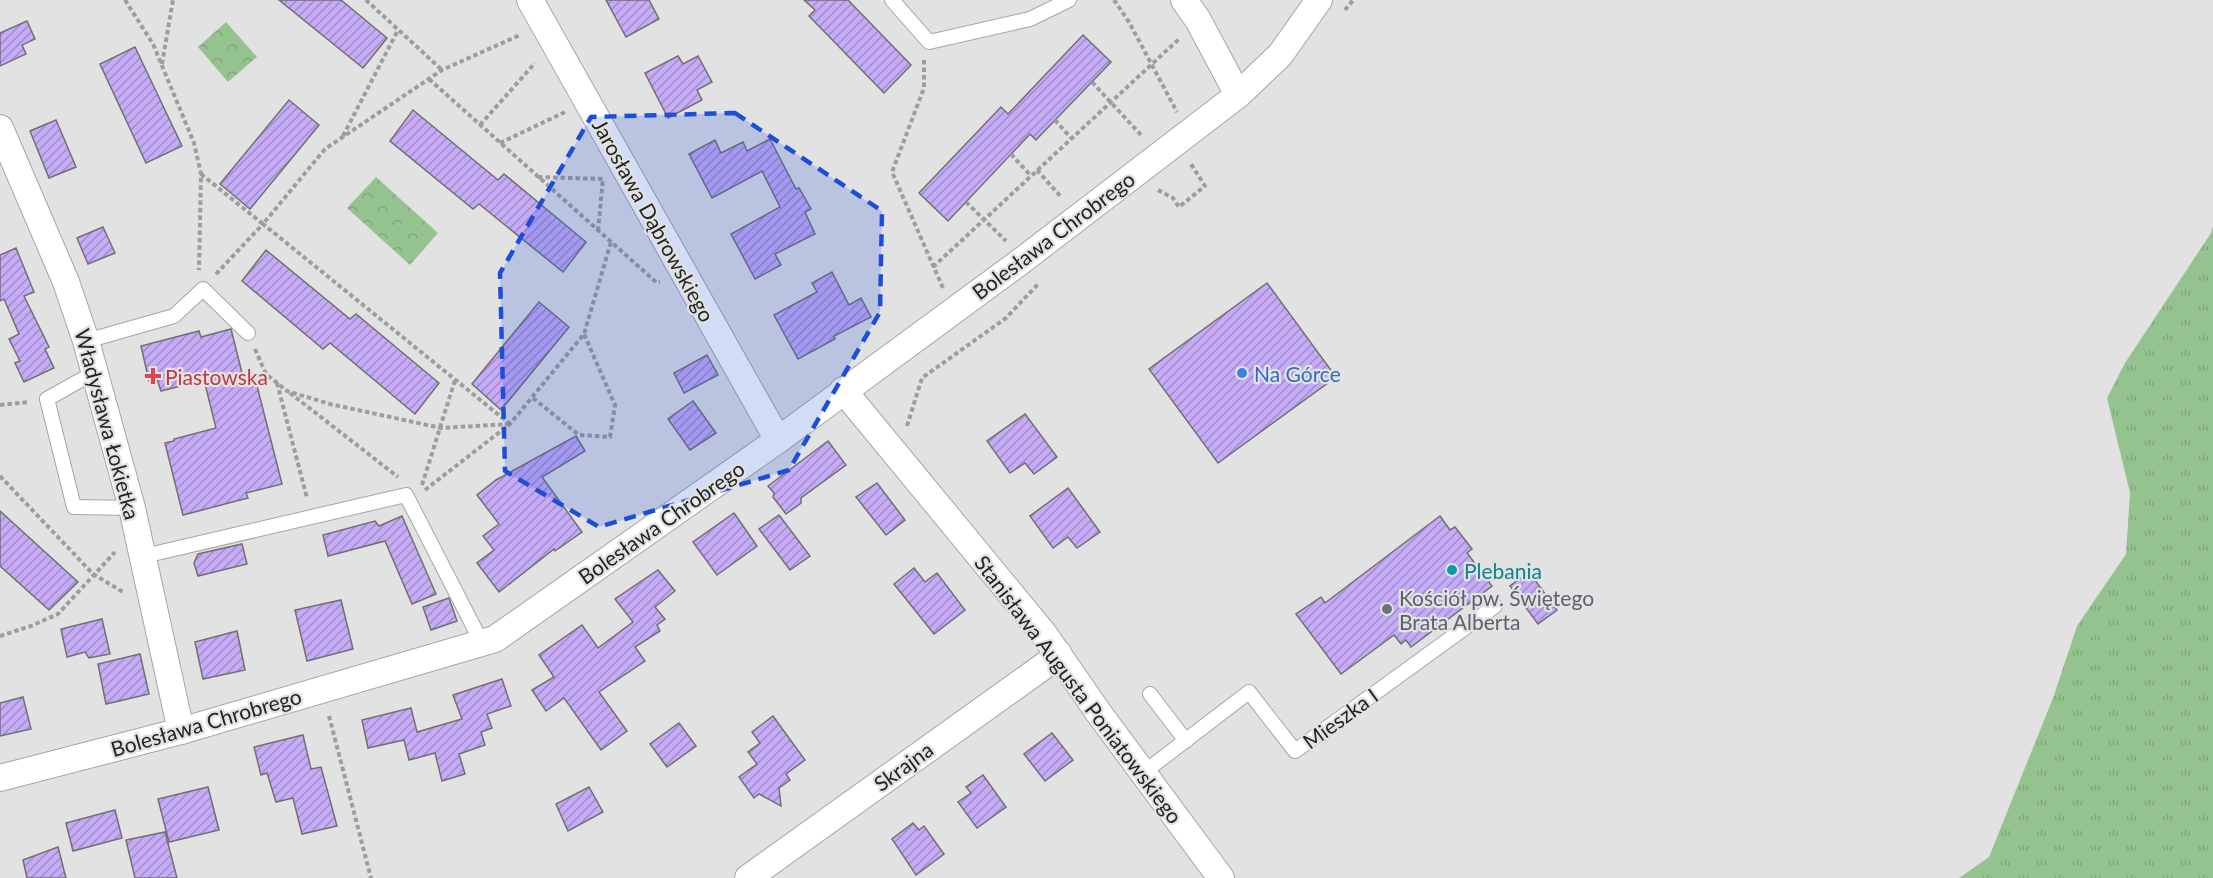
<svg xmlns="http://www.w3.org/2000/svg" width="2213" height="878" viewBox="0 0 2213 878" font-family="Lato,sans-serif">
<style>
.grass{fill:url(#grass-tufts)}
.park{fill:url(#park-crowns)}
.building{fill:url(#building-hatch);stroke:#707071;stroke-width:1.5}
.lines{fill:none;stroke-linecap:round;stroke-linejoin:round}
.lane-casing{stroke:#a6a6a7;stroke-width:16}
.street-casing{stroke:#a6a6a7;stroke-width:28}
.path{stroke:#9d9d9e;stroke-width:4;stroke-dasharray:4.5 3;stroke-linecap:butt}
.lane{stroke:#fff;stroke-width:14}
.street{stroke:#fff;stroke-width:26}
.marked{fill:#1d4ed8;fill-opacity:0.2;stroke:#1d4ed8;stroke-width:4.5;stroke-dasharray:12 8;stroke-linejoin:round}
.shop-dot{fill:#3f7fe0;stroke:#e2e2e3;stroke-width:2}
.health-dot{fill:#e0444e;stroke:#e2e2e3;stroke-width:2}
.culture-dot{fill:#0f9aa8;stroke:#e2e2e3;stroke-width:2}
.worship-dot{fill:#6b7280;stroke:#e2e2e3;stroke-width:2}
.labels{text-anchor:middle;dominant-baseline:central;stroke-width:4.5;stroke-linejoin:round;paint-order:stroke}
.street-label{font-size:21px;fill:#232324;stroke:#e2e2e3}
.shop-label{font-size:21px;fill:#366cbe;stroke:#e2e2e3;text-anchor:start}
.health-label{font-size:21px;fill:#be3a42;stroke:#e2e2e3;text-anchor:start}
.culture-label{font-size:21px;fill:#0d838f;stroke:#e2e2e3;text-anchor:start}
.worship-label{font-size:21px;fill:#5b616d;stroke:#e2e2e3;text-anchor:start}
</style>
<defs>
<pattern id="grass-tufts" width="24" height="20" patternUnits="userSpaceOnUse" patternTransform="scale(1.5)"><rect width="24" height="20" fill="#95c38f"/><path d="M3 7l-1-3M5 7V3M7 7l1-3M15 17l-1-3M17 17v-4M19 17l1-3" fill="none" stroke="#80a77b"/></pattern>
<pattern id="park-crowns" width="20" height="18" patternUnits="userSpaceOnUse" patternTransform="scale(1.5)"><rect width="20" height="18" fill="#95c38f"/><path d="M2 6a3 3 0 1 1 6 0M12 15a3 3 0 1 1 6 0" fill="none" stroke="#80a77b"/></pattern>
<pattern id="building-hatch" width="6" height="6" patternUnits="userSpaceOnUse" patternTransform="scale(1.5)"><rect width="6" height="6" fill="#c6abf7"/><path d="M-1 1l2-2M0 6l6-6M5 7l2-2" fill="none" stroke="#a08bc8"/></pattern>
</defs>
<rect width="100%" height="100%" fill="#e2e2e3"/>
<path class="grass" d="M2213 226V878H1959L1989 857 2053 698 2077 626 2126 554 2130 493 2107 398 2125 363 2211 233Z"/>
<g class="park">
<path d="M226 22 257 57 228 82 198 47Z"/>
<path d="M376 177 438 233 410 265 347 208Z"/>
</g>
<g class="building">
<path d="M279 0H341L387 38 363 68Z"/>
<path d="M606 0H649L659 19 626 37Z"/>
<path d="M804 0H848L911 65 884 93 809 16 815 10Z"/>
<path d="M27 21 35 39 22 45 26 54 0 66V33Z"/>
<path d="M1083 35 1111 62 1036 140 1030 134 948 221 919 193 1001 107 1008 114Z"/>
<path d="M135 47 182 146 146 163 100 64Z"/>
<path d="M678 56 683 64 698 56 712 82 697 90 702 100 668 118 645 73Z"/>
<path d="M289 100 319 125 250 209 220 184Z"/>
<path d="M413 110 498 180 504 174 586 242 563 272 479 204 473 209 390 141Z"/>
<path d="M56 120 76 167 49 178 30 131Z"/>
<path d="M770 139 796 189 799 188 811 209 805 212 815 234 775 254 781 265 755 279 731 234 780 207 762 171 712 198 689 154 715 140 721 153 743 142 747 151Z"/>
<path d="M103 227 115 253 88 264 77 238Z"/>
<path d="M16 248 34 292 24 296 49 347 45 349 54 368 24 382 15 363 20 361 9 339 19 334 4 299 0 301V255Z"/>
<path d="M266 250 350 319 356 314 439 383 415 414 330 343 323 349 242 281Z"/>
<path d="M832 272 849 305 861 298 871 317 834 336 835 339 798 359 774 315 817 292 812 283Z"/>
<path d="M1267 283 1336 377 1218 463 1149 369Z"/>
<path d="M539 302 569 327 501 410 472 384Z"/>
<path d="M231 329 243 377 254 374 282 484 246 493 248 498 183 515 165 443 174 441V439L216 428 204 380 161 391 157 379 149 381 141 346 199 331 201 337Z"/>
<path d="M707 355 718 375 684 393 674 373Z"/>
<path d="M693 401 716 433 690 450 668 419Z"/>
<path d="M1025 414 1057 457 1034 474 1025 463 1010 473 987 441Z"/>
<path d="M576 436 585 451 542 477 582 532 555 551 554 549 499 592 477 563 494 550 483 536 499 524 477 495 496 480Z"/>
<path d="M828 441 846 465 801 498V503L786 514 773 497 774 493 768 486Z"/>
<path d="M877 483 905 520 886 535 856 497Z"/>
<path d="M1068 488 1100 532 1077 548 1068 537 1053 548 1030 516Z"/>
<path d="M0 511 78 582 49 610 0 566Z"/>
<path d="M734 513 757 546 717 575 693 542Z"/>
<path d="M779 515 810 556 790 570 759 529Z"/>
<path d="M402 516 436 594 412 604 385 541 328 556 323 535 375 521 379 526Z"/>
<path d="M1440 516 1450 530 1455 527 1472 549 1467 553 1492 586 1411 647 1406 640 1401 644 1394 635 1341 674 1296 614 1321 597 1325 603Z"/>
<path d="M242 544 247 564 198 576 194 563 198 554Z"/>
<path d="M914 568 925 582 937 573 965 610 934 634 894 584Z"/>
<path d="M658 570 675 591 655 607 665 619 657 625 660 631 635 647 645 661 599 692 627 731 601 750 564 698 546 711 532 690 554 677 539 655 582 625 598 648 633 622 615 599Z"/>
<path d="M1529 572 1557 610 1538 624 1510 586Z"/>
<path d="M449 598 457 621 431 630 423 607Z"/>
<path d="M341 600 353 649 307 661 295 610Z"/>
<path d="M102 619 110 654 89 658 85 652 67 657 61 629Z"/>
<path d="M237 631 245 670 203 679 195 642Z"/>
<path d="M140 654 149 694 106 704 98 664Z"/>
<path d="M502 679 511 706 487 714 492 728 481 732 485 745 459 754 465 774 442 781 435 753 409 760 404 740 368 748 362 720 411 708 417 732 462 719 453 695Z"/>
<path d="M23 697 31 729 0 736V703Z"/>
<path d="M773 716 805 760 786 774 790 780 779 788 781 806 759 794 754 798 739 777 757 764 748 752 760 743 752 732Z"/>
<path d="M679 723 696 746 667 767 650 744Z"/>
<path d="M1052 733 1073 760 1045 781 1024 754Z"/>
<path d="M303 735 311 769 321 767 337 826 302 834 293 798 276 802 267 773 261 775 254 747Z"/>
<path d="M983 775 1006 807 977 828 958 802 971 793 966 787Z"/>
<path d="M208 787 219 830 169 842 158 799Z"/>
<path d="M589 787 603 812 568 831 556 804Z"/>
<path d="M115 810 122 838 73 851 66 823Z"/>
<path d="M913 823 919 830 924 826 944 854 916 875 892 839Z"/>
<path d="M165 832 177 878H135L126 840Z"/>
<path d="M58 847 66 878H27L23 860Z"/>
</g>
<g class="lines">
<defs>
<g id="lane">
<path d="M892 0 929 42 1030 19 1069 0"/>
<path d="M86 341 174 316 203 289 248 333"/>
<path d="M95 372 47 399 74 507 132 508"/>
<path d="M144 556 406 495 482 643"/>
<path d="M1150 694 1186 741"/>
<path d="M1143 773 1249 692 1295 751 1495 606"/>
</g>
<g id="street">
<path d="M530 0 778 440"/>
<path d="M1184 0 1198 20 1238 95"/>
<path d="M0 128 66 282 86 341 132 508 181 731"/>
<path d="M843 390 1044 634 1098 712 1221 878"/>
<path d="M0 778 181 731 495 639 778 440 1020 262 1238 95 1280 55 1319 0"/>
<path d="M748 878 1048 663 1058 653"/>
</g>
</defs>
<use href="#lane" class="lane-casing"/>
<use href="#street" class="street-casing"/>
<g class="path">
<path d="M125 0 153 44 194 143 201 174 199 270"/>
<path d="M366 0 442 70"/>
<path d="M1114 0 1129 22 1177 112"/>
<path d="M1345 10 1353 0"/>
<path d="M924 60V88L892 172 943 288"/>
<path d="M162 64 173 0"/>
<path d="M429 79 656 282H660"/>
<path d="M1092 82 1142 136"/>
<path d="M1055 120 1071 138"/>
<path d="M480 125 535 63"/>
<path d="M343 136 398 30"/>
<path d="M500 143 565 112"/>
<path d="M1011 154 1031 176"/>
<path d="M1037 170 1062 198"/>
<path d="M201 174 263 224 325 149 442 70 520 35"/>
<path d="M538 177 603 179 598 230"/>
<path d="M1158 190 1173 198 1179 207 1205 186 1191 164"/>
<path d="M966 202 1006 241"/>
<path d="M933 267 1179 39"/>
<path d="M216 274 263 224 510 424"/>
<path d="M255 349 266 374 287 391 330 404 441 428 509 424"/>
<path d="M277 383 307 498"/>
<path d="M290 393 398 477"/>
<path d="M533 398 579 435 610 437 615 405 584 334"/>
<path d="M0 405 29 402"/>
<path d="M907 426 922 378 1006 318 1039 283"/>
<path d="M0 476 93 574 123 592"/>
<path d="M422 485 455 380"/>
<path d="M425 490 510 424 584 334 611 242"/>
<path d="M0 636 31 626 58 614 115 552"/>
<path d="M329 716 371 878"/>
</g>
<use href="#lane" class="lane"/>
<use href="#street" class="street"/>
</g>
<path class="marked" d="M735 113 882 211 880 312 789 470 599 527 505 471 500 273 591 117Z"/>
<circle class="shop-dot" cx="1242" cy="373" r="6"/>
<path class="health-dot" d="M150 367h6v6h6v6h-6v6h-6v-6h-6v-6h6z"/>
<circle class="culture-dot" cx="1452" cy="570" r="6"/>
<circle class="worship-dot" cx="1387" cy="609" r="6"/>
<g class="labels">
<g class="street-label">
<text transform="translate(654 220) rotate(61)">Jarosława Dąbrowskiego</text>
<text transform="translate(1053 235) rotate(-37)">Bolesława Chrobrego</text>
<text transform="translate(108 424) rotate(75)">Władysława Łokietka</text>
<text transform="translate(661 522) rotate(-35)">Bolesława Chrobrego</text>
<text transform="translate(1079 689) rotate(53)">Stanisława Augusta Poniatowskiego</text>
<text transform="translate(1340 718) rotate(-36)">Mieszka I</text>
<text transform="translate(206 722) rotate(-16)">Bolesława Chrobrego</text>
<text transform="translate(903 766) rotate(-36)">Skrajna</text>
</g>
<g class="shop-label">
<text x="1254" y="373">Na Górce</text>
</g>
<g class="health-label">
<text x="165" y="376">Piastowska</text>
</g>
<g class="culture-label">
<text x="1464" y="570">Plebania</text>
</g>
<g class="worship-label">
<text x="1399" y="597">Kościół pw. Świętego<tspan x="1399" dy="24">Brata Alberta</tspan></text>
</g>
</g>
</svg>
